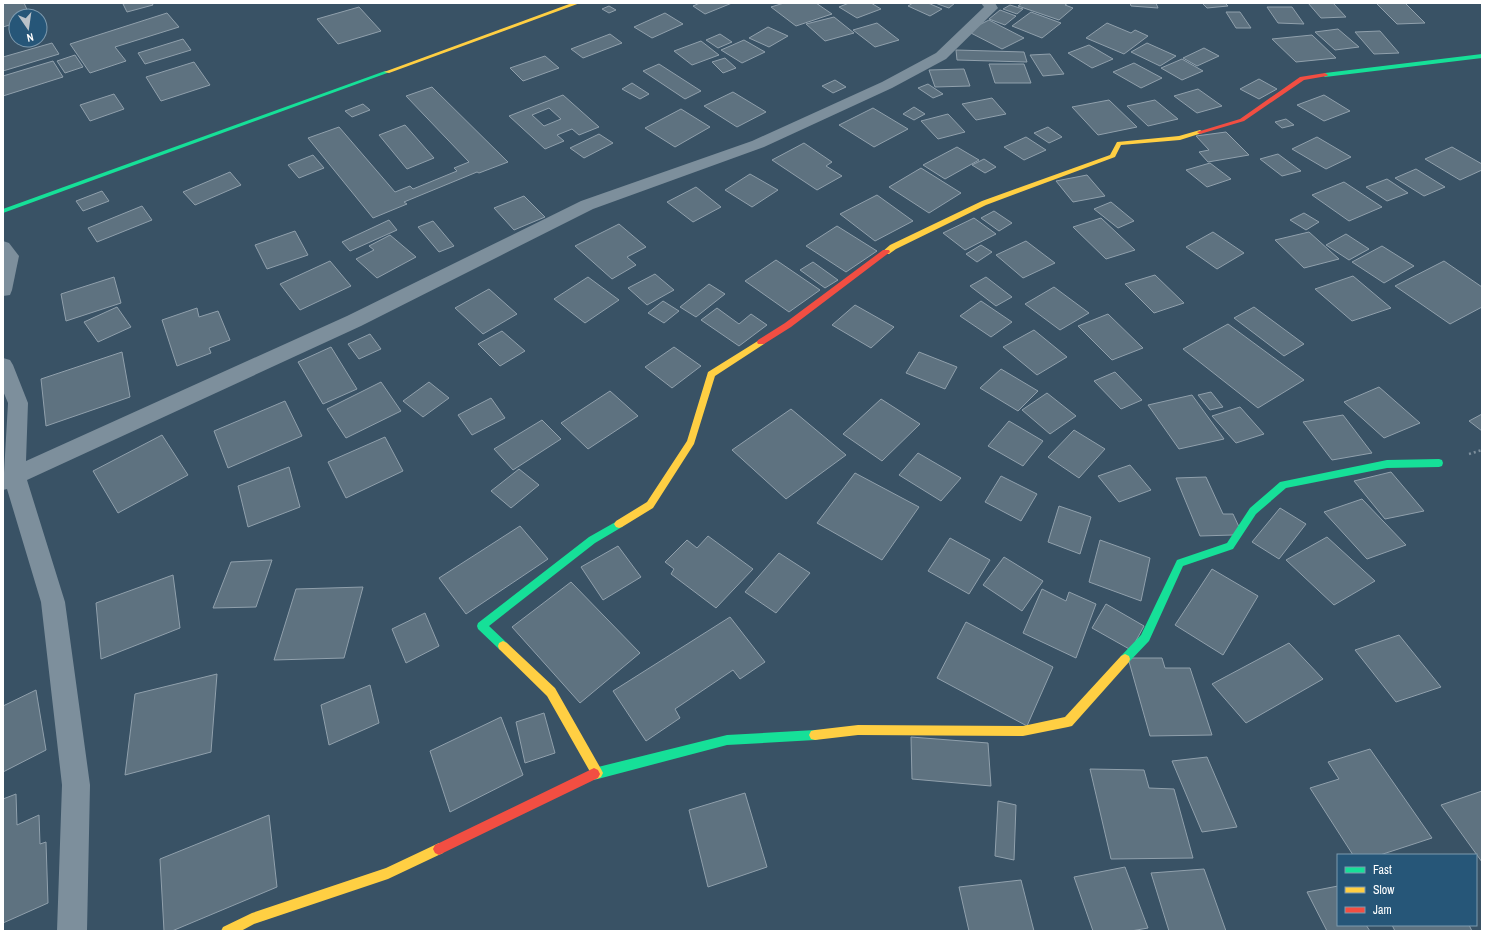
<svg xmlns="http://www.w3.org/2000/svg" width="1485" height="934" viewBox="0 0 1485 934" font-family="'Archivo Narrow',sans-serif">
<style>
.building{fill:#5e7280;stroke:#90a0ac;fill-rule:evenodd}
.lines{fill:none;stroke-linecap:round;stroke-linejoin:round}
.path{stroke:#7d8f9c;stroke-width:2.5;stroke-dasharray:2 3;stroke-linecap:butt}
.street{fill:#7d8f9c;fill-rule:evenodd}
.fast{fill:#16e098;fill-rule:evenodd}
.slow{fill:#ffcf43;fill-rule:evenodd}
.jam{fill:#f24e42;fill-rule:evenodd}
</style>
<rect width="100%" height="100%" fill="#395265"/>
<g class="building">
<path d="M3 3H24L30 16H16V23L3 27Z"/>
<path d="M128 3H152L153 5 127 12 123 4Z"/>
<path d="M700 3H732L705 14 693 6Z"/>
<path d="M784 3H816L832 14 796 26 771 7Z"/>
<path d="M849 3H871L881 9 857 18 839 7Z"/>
<path d="M913 3H928L942 9 930 16 908 6Z"/>
<path d="M935 3H955L949 8Z"/>
<path d="M1022 3H1068L1065 5 1073 8 1059 20 1018 6Z"/>
<path d="M1130 3H1156L1158 8 1131 6Z"/>
<path d="M1202 3H1225L1228 6 1207 8Z"/>
<path d="M1308 3H1333L1346 17 1321 18Z"/>
<path d="M1376 3H1405L1425 23 1397 24Z"/>
<path d="M1010 5 1023 9 1017 14 1003 9Z"/>
<path d="M609 6 616 10 609 13 602 9Z"/>
<path d="M359 7 381 31 338 44 317 19Z"/>
<path d="M1267 7H1292L1304 24 1278 23Z"/>
<path d="M1000 10 1016 16 1005 25 989 19Z"/>
<path d="M1031 12 1061 23 1042 38 1012 26Z"/>
<path d="M1226 12H1240L1251 28H1236Z"/>
<path d="M167 13 179 27 115 47 126 61 90 73 70 44Z"/>
<path d="M665 13 683 24 652 38 634 27Z"/>
<path d="M834 17 854 33 825 41 806 24Z"/>
<path d="M989 20 1024 38 1002 49 967 31Z"/>
<path d="M877 23 899 40 875 47 853 30Z"/>
<path d="M1107 23 1131 33 1135 30 1148 36 1124 54 1086 38Z"/>
<path d="M768 27 788 36 769 47 749 38Z"/>
<path d="M1338 29 1359 47 1335 50 1315 32Z"/>
<path d="M1380 31 1399 53 1374 54 1355 32Z"/>
<path d="M610 34 622 43 583 58 571 49Z"/>
<path d="M720 34 732 42 718 48 706 40Z"/>
<path d="M1312 35 1336 58 1296 62 1272 39Z"/>
<path d="M183 39 191 50 145 64 138 53Z"/>
<path d="M744 40 765 52 742 63 721 50Z"/>
<path d="M701 41 719 55 692 65 674 51Z"/>
<path d="M52 43 59 54 3 71V57Z"/>
<path d="M1147 43 1176 56 1160 66 1131 52Z"/>
<path d="M1089 45 1113 59 1092 68 1068 53Z"/>
<path d="M1204 48 1219 56 1197 66 1183 58Z"/>
<path d="M956 50 1024 52 1027 62 957 60Z"/>
<path d="M1050 54 1064 74 1043 76 1030 55Z"/>
<path d="M75 55 83 67 65 73 57 61Z"/>
<path d="M545 56 559 68 523 81 510 68Z"/>
<path d="M725 58 736 68 723 73 712 62Z"/>
<path d="M1182 59 1203 71 1182 80 1161 68Z"/>
<path d="M53 61 63 77 3 96V76Z"/>
<path d="M194 62 210 85 161 101 146 77Z"/>
<path d="M1134 63 1162 78 1141 88 1113 72Z"/>
<path d="M659 64 701 91 685 99 643 71Z"/>
<path d="M989 64H1024L1031 83H995Z"/>
<path d="M964 69 970 86 935 87 929 70Z"/>
<path d="M1259 79 1277 89 1259 99 1240 89Z"/>
<path d="M835 80 846 87 833 93 822 86Z"/>
<path d="M632 83 649 94 640 99 622 89Z"/>
<path d="M928 84 943 94 933 98 918 88Z"/>
<path d="M432 87 508 162 479 173 477 172 404 202 407 204 373 218 308 138 339 127 395 192 410 186 413 189 457 171 454 168 469 162 406 96Z"/>
<path d="M1198 89 1222 106 1197 113 1174 96Z"/>
<path d="M733 92 766 112 737 127 704 106Z"/>
<path d="M114 94 124 109 90 121 80 105Z"/>
<path d="M563 95 599 127 579 135 572 129 557 135 564 141 545 149 509 116ZM549 108 561 119 544 126 532 115Z"/>
<path d="M1324 95 1350 111 1324 121 1297 105Z"/>
<path d="M992 98 1006 114 976 120 962 104Z"/>
<path d="M1109 100 1137 127 1098 135 1072 107Z"/>
<path d="M1155 100 1178 119 1148 126 1127 106Z"/>
<path d="M363 104 370 110 352 117 345 111Z"/>
<path d="M914 107 925 114 914 120 903 114Z"/>
<path d="M873 108 908 129 874 147 839 125Z"/>
<path d="M681 109 710 127 675 147 645 128Z"/>
<path d="M948 114 965 132 938 139 921 121Z"/>
<path d="M1286 119 1294 125 1282 128 1275 122Z"/>
<path d="M405 125 434 158 407 169 379 135Z"/>
<path d="M1048 127 1062 137 1049 143 1034 133Z"/>
<path d="M1226 132 1249 155 1208 162 1199 152 1209 150 1196 136Z"/>
<path d="M599 134 613 143 584 158 570 148Z"/>
<path d="M1026 137 1046 150 1024 160 1004 147Z"/>
<path d="M1317 137 1351 157 1326 169 1292 149Z"/>
<path d="M804 143 832 162 826 166 842 176 817 190 772 160Z"/>
<path d="M957 147 979 160 945 179 923 165Z"/>
<path d="M1452 147 1482 164V170L1460 180 1425 159Z"/>
<path d="M1278 154 1301 171 1282 176 1260 159Z"/>
<path d="M313 155 324 168 299 178 288 165Z"/>
<path d="M984 159 996 167 985 173 972 165Z"/>
<path d="M1210 163 1231 179 1207 187 1186 170Z"/>
<path d="M921 168 961 193 929 213 889 187Z"/>
<path d="M1416 169 1445 187 1424 196 1395 178Z"/>
<path d="M230 172 241 185 195 205 183 192Z"/>
<path d="M750 174 778 190 752 207 725 190Z"/>
<path d="M1087 175 1105 196 1073 202 1056 181Z"/>
<path d="M1387 179 1408 193 1387 201 1366 187Z"/>
<path d="M1344 182 1382 207 1349 221 1312 195Z"/>
<path d="M696 187 721 207 693 222 667 202Z"/>
<path d="M102 191 109 201 83 211 76 201Z"/>
<path d="M877 195 913 221 875 241 840 214Z"/>
<path d="M524 196 545 217 514 230 494 208Z"/>
<path d="M1111 202 1134 221 1118 228 1094 209Z"/>
<path d="M142 206 152 220 97 242 88 228Z"/>
<path d="M994 211 1012 223 999 231 981 218Z"/>
<path d="M1304 213 1319 222 1306 230 1290 220Z"/>
<path d="M974 218 996 234 965 250 943 233Z"/>
<path d="M1101 218 1135 250 1106 259 1073 227Z"/>
<path d="M389 220 397 230 350 251 342 242Z"/>
<path d="M433 221 454 246 439 252 418 227Z"/>
<path d="M619 224 646 247 627 257 636 265 612 279 575 246Z"/>
<path d="M837 226 877 251 846 272 806 246Z"/>
<path d="M295 231 308 255 267 269 255 245Z"/>
<path d="M1213 232 1244 253 1217 269 1186 247Z"/>
<path d="M1309 232 1339 259 1304 268 1275 240Z"/>
<path d="M1346 234 1369 249 1349 260 1326 245Z"/>
<path d="M390 235 416 257 377 278 356 259 374 250 369 246Z"/>
<path d="M1026 241 1055 263 1023 278 996 255Z"/>
<path d="M981 245 992 252 977 262 966 254Z"/>
<path d="M1382 246 1414 266 1384 283 1352 262Z"/>
<path d="M776 260 820 290 789 312 745 281Z"/>
<path d="M330 261 351 286 300 310 280 284Z"/>
<path d="M1444 261 1482 287V307L1450 324 1395 286Z"/>
<path d="M813 262 838 280 825 288 800 270Z"/>
<path d="M655 274 674 290 647 305 628 288Z"/>
<path d="M1155 275 1184 303 1154 313 1125 284Z"/>
<path d="M1353 276 1391 308 1352 321 1315 289Z"/>
<path d="M114 277 121 303 66 321 61 294Z"/>
<path d="M588 277 619 300 585 323 554 299Z"/>
<path d="M986 277 1012 297 996 306 970 286Z"/>
<path d="M709 284 725 294 696 317 680 307Z"/>
<path d="M1054 287 1089 313 1060 330 1025 304Z"/>
<path d="M489 289 517 314 483 334 455 308Z"/>
<path d="M663 301 679 311 664 323 648 313Z"/>
<path d="M981 301 1012 322 991 337 960 316Z"/>
<path d="M855 305 894 327 871 348 832 325Z"/>
<path d="M117 307 131 327 98 342 84 322Z"/>
<path d="M1254 307 1304 344 1284 356 1234 318Z"/>
<path d="M197 308 199 317 218 311 230 340 209 348 211 353 177 366 162 320Z"/>
<path d="M717 308 739 324 751 314 767 325 739 346 701 320Z"/>
<path d="M1108 314 1143 348 1112 360 1078 326Z"/>
<path d="M1228 324 1304 380 1258 408 1183 349Z"/>
<path d="M1034 330 1067 357 1037 375 1003 347Z"/>
<path d="M502 331 525 351 500 366 478 344Z"/>
<path d="M370 334 381 349 359 359 348 344Z"/>
<path d="M331 347 357 389 323 404 298 362Z"/>
<path d="M674 347 701 366 672 388 645 367Z"/>
<path d="M122 352 130 397 46 426 41 379Z"/>
<path d="M919 352 957 367 945 389 906 373Z"/>
<path d="M1001 369 1038 391 1018 411 980 388Z"/>
<path d="M1115 372 1142 400 1121 409 1094 381Z"/>
<path d="M381 382 401 411 346 438 327 409Z"/>
<path d="M429 382 449 398 423 417 403 401Z"/>
<path d="M1379 387 1420 423 1384 438 1344 402Z"/>
<path d="M610 391 638 416 588 449 561 423Z"/>
<path d="M1211 392 1223 407 1210 410 1198 395Z"/>
<path d="M1047 393 1076 416 1050 434 1022 410Z"/>
<path d="M1192 395 1224 439 1179 449 1148 405Z"/>
<path d="M491 398 505 418 472 435 458 415Z"/>
<path d="M881 399 920 424 882 461 843 434Z"/>
<path d="M285 401 302 436 228 468 214 431Z"/>
<path d="M1240 407 1264 434 1236 443 1212 416Z"/>
<path d="M791 409 846 455 786 499 732 450Z"/>
<path d="M1482 414V431L1469 421Z"/>
<path d="M1343 415 1372 453 1332 460 1303 422Z"/>
<path d="M542 420 561 439 513 470 494 449Z"/>
<path d="M1009 421 1043 441 1023 466 988 446Z"/>
<path d="M1074 430 1105 449 1079 478 1048 457Z"/>
<path d="M162 435 188 475 118 513 93 471Z"/>
<path d="M385 437 403 471 346 498 328 462Z"/>
<path d="M918 453 961 478 941 501 899 475Z"/>
<path d="M1130 465 1151 490 1119 502 1098 476Z"/>
<path d="M289 467 300 507 248 527 238 486Z"/>
<path d="M519 469 539 485 511 508 491 491Z"/>
<path d="M1391 472 1424 511 1385 519 1354 481Z"/>
<path d="M855 473 919 507 882 560 817 523Z"/>
<path d="M1001 476 1037 494 1021 521 985 502Z"/>
<path d="M1206 477 1223 514H1233L1240 529 1233 535 1200 536 1176 478Z"/>
<path d="M1362 499 1406 545 1367 559 1324 512Z"/>
<path d="M1059 506 1091 517 1080 554 1048 542Z"/>
<path d="M1280 508 1306 524 1279 559 1252 542Z"/>
<path d="M520 526 548 559 466 614 439 578Z"/>
<path d="M708 536 753 569 716 608 671 574 674 569 665 562 687 540 697 548Z"/>
<path d="M1327 537 1375 581 1334 605 1286 560Z"/>
<path d="M950 538 990 560 969 594 928 571Z"/>
<path d="M1100 540 1150 558 1141 601 1089 582Z"/>
<path d="M618 546 641 577 603 600 581 567Z"/>
<path d="M779 553 810 573 776 613 745 592Z"/>
<path d="M1004 557 1043 581 1022 611 983 585Z"/>
<path d="M272 560 256 607 213 608 231 562Z"/>
<path d="M1212 569 1258 596 1223 655 1175 625Z"/>
<path d="M173 575 180 628 101 659 96 603Z"/>
<path d="M571 582 640 653 580 703 512 627Z"/>
<path d="M363 587 344 658 274 660 296 589Z"/>
<path d="M1042 589 1066 601 1069 592 1096 604 1076 658 1023 633Z"/>
<path d="M1106 604 1144 626 1131 650 1092 628Z"/>
<path d="M425 613 439 646 406 663 392 629Z"/>
<path d="M730 617 765 662 740 679 733 670 675 709 680 718 646 741 613 691Z"/>
<path d="M966 622 1053 667 1027 726 937 678Z"/>
<path d="M1399 635 1441 687 1396 702 1355 650Z"/>
<path d="M1289 643 1323 679 1246 723 1212 684Z"/>
<path d="M1128 658H1162L1165 668H1190L1212 735 1150 736Z"/>
<path d="M217 674 211 752 125 775 135 694Z"/>
<path d="M370 685 379 723 329 745 321 705Z"/>
<path d="M36 690 46 750 3 772V706Z"/>
<path d="M544 713 555 753 525 763 516 722Z"/>
<path d="M501 717 523 775 450 812 430 751Z"/>
<path d="M911 737 988 743 991 786 912 779Z"/>
<path d="M1370 749 1432 838 1380 855H1353L1310 788 1339 779 1328 762Z"/>
<path d="M1207 757 1237 827 1202 832 1172 761Z"/>
<path d="M1090 769 1144 770 1149 788 1174 789 1193 858 1111 859Z"/>
<path d="M1482 791V862L1441 805Z"/>
<path d="M745 793 767 867 708 887 689 810Z"/>
<path d="M16 794 17 825 39 815 40 844 46 842 48 903 3 923V799Z"/>
<path d="M998 801 1016 805 1014 860 995 856Z"/>
<path d="M269 815 277 887 172 931H164L160 859Z"/>
<path d="M1125 867 1148 928 1131 931H1093L1074 877Z"/>
<path d="M1204 869 1226 931H1169L1151 873Z"/>
<path d="M1021 880 1034 931H969L959 887Z"/>
<path d="M1338 886V925H1366L1370 931H1327L1307 892Z"/>
<path d="M1392 925H1469L1472 931H1395Z"/>
</g>
<g class="lines">
<path class="path" d="M1469 454 1482 450"/>
<g class="street">
<path d="M981 3H995L998 8 946 59 892 88 764 147 593 209 361 326 27 480 65 602 90 785 87 931H57L62 785 41 602 7 489 3 490 8 403 3 391V358L10 360 13 365 28 403 26 461 347 316 581 201 752 141 882 82 936 53 984 7Z"/>
<path d="M3 241 9 243 19 256 12 290 10 295 3 296Z"/>
</g>
<g class="fast">
<path d="M1482 54V58L1325 77 1322 75 1325 73Z"/>
<path d="M385 71 390 72 3 213V209Z"/>
<path d="M1439 459 1442 460 1443 463 1442 466 1439 467 1387 468 1286 488 1256 514 1233 549 1183 566 1149 641 1129 662 1125 664 1121 662 1120 659 1121 656 1141 635 1177 560 1227 543 1250 508 1280 482 1387 460Z"/>
<path d="M619 520 622 521 624 524 622 527 595 543 489 626 507 643 508 646 507 649 503 651 499 649 478 629 477 626 478 623 589 537Z"/>
<path d="M815 730 819 731 821 735 819 739 815 740 727 745 594 780 590 778 588 774 590 770 594 768 727 735Z"/>
</g>
<g class="slow">
<path d="M572 3H580L389 73 384 72Z"/>
<path d="M1200 130 1203 132 1202 133 1180 140 1121 145 1115 157 986 205 896 249 889 254H883L882 252 890 245 982 201 1110 155 1117 142 1179 136Z"/>
<path d="M761 339 764 340 765 342 764 344 715 376 694 444 653 508 622 527 619 528 616 527 614 524 616 521 647 502 687 441 708 372Z"/>
<path d="M503 641 507 643 555 688 601 769 603 773 601 777 597 779 593 777 547 696 499 649 498 646 499 643Z"/>
<path d="M1125 654 1129 656 1130 659 1129 662 1072 726 1068 727 1023 736 858 735 815 740 811 739 809 735 811 731 815 730 858 725 1023 726 1065 717 1121 656Z"/>
<path d="M439 843 443 845 445 849 443 853 388 879 254 924 241 931H221L223 927 252 913 386 868Z"/>
</g>
<g class="jam">
<path d="M1325 73 1328 75 1327 76 1304 80 1244 121 1200 134 1197 132 1240 119 1300 77Z"/>
<path d="M883 250H889L890 252 791 327 764 344H758L757 342 758 340 785 323Z"/>
<path d="M594 768 598 770 600 774 598 778 443 853 439 855 435 853 433 849 435 845Z"/>
</g>
</g>
<rect width="1485" height="934" fill="none" stroke="#ffffff" stroke-width="8"/>
<rect x="1337" y="854" width="140" height="72" fill="#265678" stroke="#7d9aae"/>
<rect x="1345" y="867" width="20" height="6" fill="#16e098" stroke="#7d9aae"/>
<text x="1373" y="874" font-size="12" fill="#ffffff">Fast</text>
<rect x="1345" y="887" width="20" height="6" fill="#ffcf43" stroke="#7d9aae"/>
<text x="1373" y="894" font-size="12" fill="#ffffff">Slow</text>
<rect x="1345" y="907" width="20" height="6" fill="#f24e42" stroke="#7d9aae"/>
<text x="1373" y="914" font-size="12" fill="#ffffff">Jam</text>
<g transform="translate(28 28) rotate(167)"><circle r="19" fill="#265678" stroke="#7d9aae"/>
<path d="M0-3L7 15L0 10L-7 15Z" fill="#bac2c9"/>
<text y="-6" font-size="11" font-weight="bold" text-anchor="middle" fill="#ffffff">N</text>
</g>
</svg>
